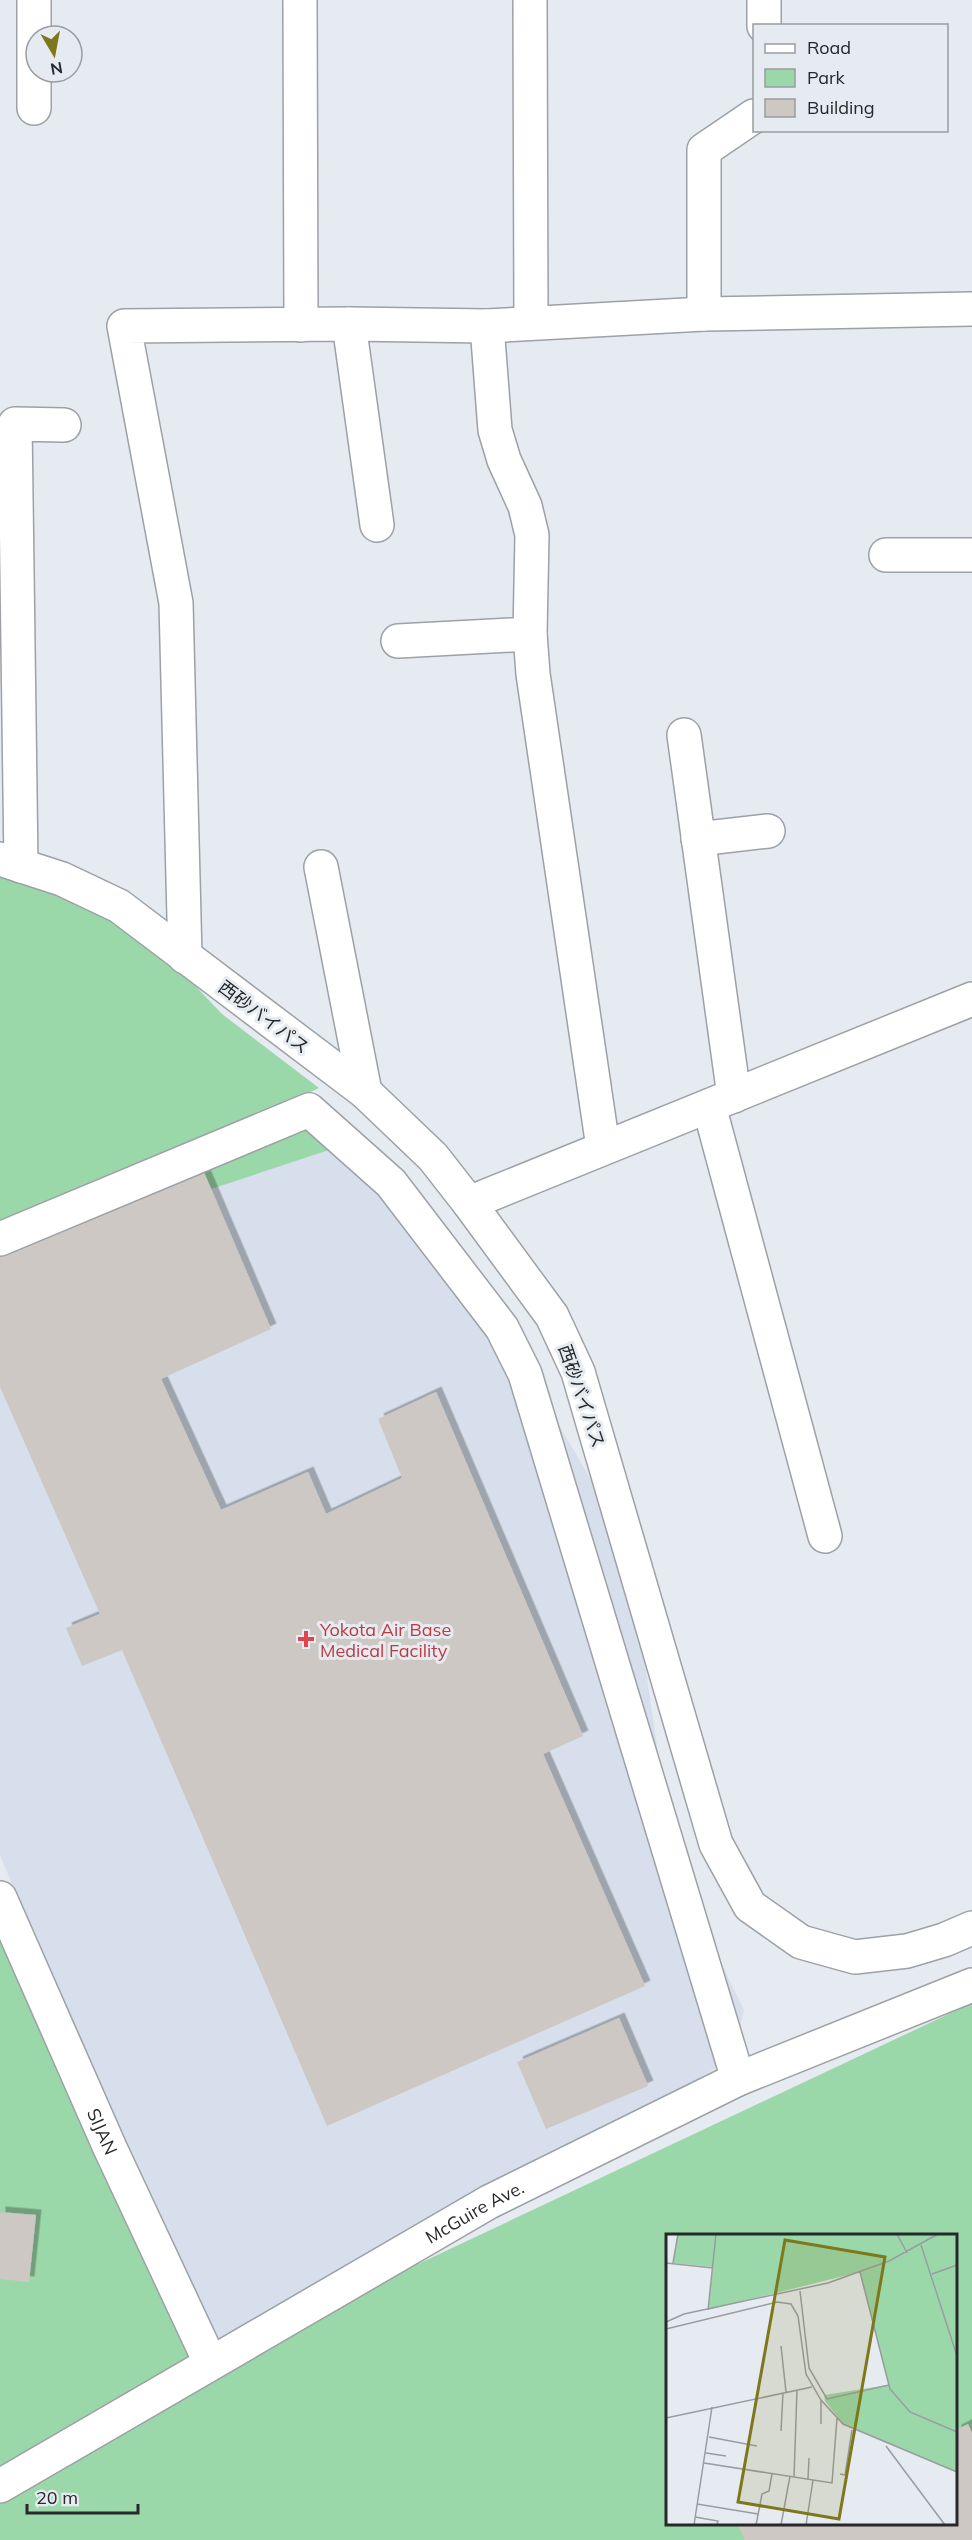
<svg xmlns="http://www.w3.org/2000/svg" width="972" height="2540" viewBox="0 0 972 2540" font-family="Mulish,'Noto Sans JP',sans-serif">
<style>
.built{fill:#d6dfeb}
.green{fill:#9bd8a9;fill-rule:evenodd}
.building{fill:#cdc8c3;filter:url(#shadow)}
.lines{fill:none;stroke-linecap:round;stroke-linejoin:round}
.minor-casing{stroke:#9ca1a6;stroke-width:36}
.minor{stroke:#fff;stroke-width:33}
.health-dot{fill:#e0444e;stroke:#e6ebf1;stroke-width:2}
.labels{text-anchor:middle;dominant-baseline:central;stroke-width:6;stroke-linejoin:round;paint-order:stroke}
.street-label{font-size:18px;fill:#26282a;stroke:#e6ebf1}
.health-label{font-size:18px;fill:#be3a42;stroke:#e6ebf1;text-anchor:start}
.inset-road{fill:none;stroke:#999da1;stroke-width:1.5}
.view{fill:#7e771b;fill-opacity:0.15;stroke:#7e771b;stroke-width:3}
.inset-edge{fill:none;stroke:#26282a;stroke-width:3}
</style>
<defs>
<filter id="shadow"><feDropShadow dx="5.5" dy="-5.5" stdDeviation="0" flood-color="#0004"/></filter>
</defs>
<rect width="100%" height="100%" fill="#e6ebf1"/>
<path class="built" d="M309 1110 502 1328 627 1541 675 1869 744 2010 732 2059 210 2362 0 1855V1262Z"/>
<g class="green">
<path d="M0 861 119 906 222 1014 319 1088 302 1096 347 1144 0 1259Z"/>
<path d="M0 1886 210 2362 972 2003V2540H0ZM668 2236H956V2524H668Z"/>
</g>
<g class="building">
<path d="M203 1170 271 1329 161 1379 221 1510 308 1472 326 1514 402 1478 378 1419 436 1392 583 1736 543 1754 645 1986 327 2126 122 1650 82 1666 66 1628 100 1614 0 1387V1256Z"/>
<path d="M619 2018 648 2086 546 2129 517 2062Z"/>
<path d="M0 2212 36 2215 29 2282 0 2279Z"/>
<path d="M968 2424 972 2433V2540H745L738 2526 743 2524H956V2430Z"/>
</g>
<g class="lines">
<defs>
<g id="minor">
<path d="M34 0V108"/>
<path d="M300 0 301 325"/>
<path d="M530 0 531 323"/>
<path d="M764 0V26"/>
<path d="M704 314V150L754 116"/>
<path d="M349 324 377 525"/>
<path d="M487 326 495 430 504 460 525 506 532 535 530 634 533 674 603 1147"/>
<path d="M886 555H972"/>
<path d="M398 641 530 634"/>
<path d="M684 735 734 1096"/>
<path d="M698 839 768 831"/>
<path d="M0 859 62 879 119 906 365 1092 433 1157 469 1203 552 1316 578 1372 716 1844 750 1906 801 1942 855 1957 907 1951 944 1940 972 1928"/>
<path d="M21 866 15 424 64 425"/>
<path d="M321 867 365 1092"/>
<path d="M185 957 176 603 124 326 349 324 487 326 704 314 972 309"/>
<path d="M709 1106 825 1536"/>
<path d="M469 1203 972 999"/>
<path d="M0 1239 309 1110 391 1183 502 1328 525 1374 738 2079"/>
<path id="s1" d="M0 1898 110 2148 210 2362"/>
<path id="s2" d="M0 2486 489 2202 738 2079 972 1985"/>
</g>
</defs>
<use href="#minor" class="minor-casing"/>
<use href="#minor" class="minor"/>
</g>
<path class="health-dot" d="M303 1630h6v6h6v6h-6v6h-6v-6h-6v-6h6z"/>
<g class="labels">
<g class="street-label">
<text transform="translate(264 1017) rotate(37)">西砂バイパス</text>
<text transform="translate(582 1396) rotate(71)">西砂バイパス</text>
<text stroke="none"><textPath href="#s1" startOffset="255">SIJAN</textPath></text>
<text stroke="none"><textPath href="#s2" startOffset="548">McGuire Ave.</textPath></text>
</g>
<g class="health-label">
<text x="320" y="1629">Yokota Air Base<tspan x="320" dy="21">Medical Facility</tspan></text>
</g>
</g>
<g transform="translate(666 2234)">
<rect width="291" height="291" fill="#e6ebf1"/>
<path d="M12 0H291V238L177 190 159 167 158 161 222 151 194 38 42 76 47 33 7 29Z" fill="#9bd8a9"/>
<path class="inset-road" d="M231 0 241 19M255 11 291 122M0 29 47 34M7 29 12 0M194 38 224 155 244 178 291 198M266 40 291 31M134 57 143 134 161 165 223 151M42 76 50 0M0 88 18 80 162 49 223 27 272 0M0 95 111 68 125 70 132 82 140 140 155 166 177 190 291 238M115 112 120 158M155 166V190M0 184 146 153M115 197 117 159M43 203 91 212M220 212 279 291M40 219 60 222M38 229 166 249 171 184M174 240 179 241 186 196M128 243 131 156M142 245 143 224M31 270 92 280M29 283 52 287 51 291M28 291 46 173M90 291 96 260 103 257 106 240M115 291 124 242M140 291 147 246"/>
<path class="view" d="M119 6 219 23 173 285 72 268Z"/>
<rect width="291" height="291" class="inset-edge"/>
</g>
<rect x="753" y="24" width="195" height="108" fill="#e6ebf1" stroke="#999da1" stroke-width="1.5"/>
<rect x="765" y="44" width="30" height="9" fill="#ffffff" stroke="#999da1" stroke-width="1.5"/>
<text x="807" y="54" font-size="18" fill="#26282a">Road</text>
<rect x="765" y="69" width="30" height="18" fill="#9bd8a9" stroke="#999da1" stroke-width="1.5"/>
<text x="807" y="84" font-size="18" fill="#26282a">Park</text>
<rect x="765" y="99" width="30" height="18" fill="#cdc8c3" stroke="#999da1" stroke-width="1.5"/>
<text x="807" y="114" font-size="18" fill="#26282a">Building</text>
<g transform="translate(54 54) rotate(170)"><circle r="28" fill="#e6ebf1" stroke="#999da1" stroke-width="1.5"/>
<path d="M0-4.5L10 22L0 15L-10 22Z" fill="#7e771b"/>
<text y="-9" font-size="16" font-weight="bold" text-anchor="middle" fill="#26282a">N</text>
</g>
<path d="M27 2504v9h111v-9" fill="none" stroke="#26282a" stroke-width="3"/>
<text x="36" y="2504" font-size="18" fill="#26282a" stroke="#e6ebf1" stroke-width="4.5" paint-order="stroke">20 m</text>
</svg>
